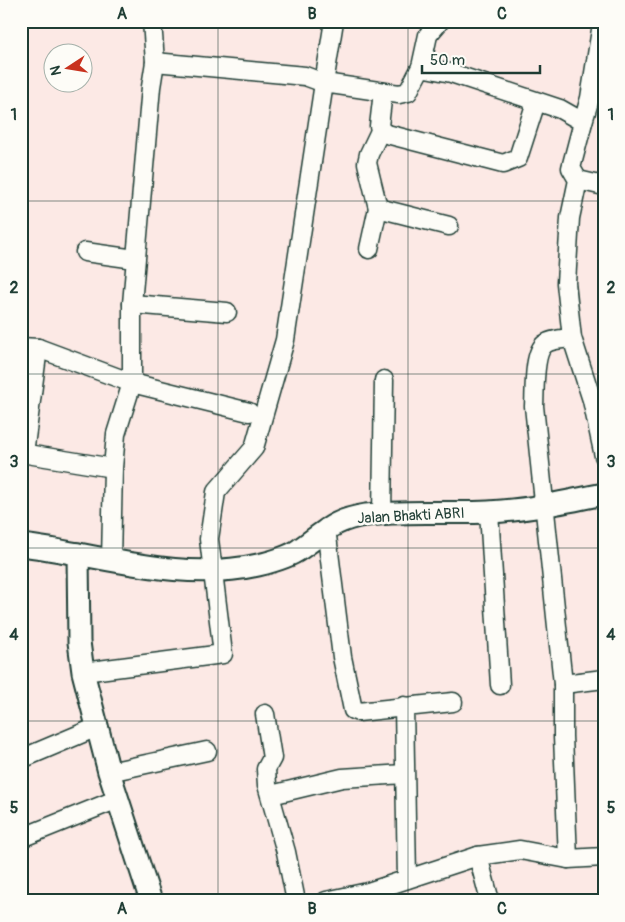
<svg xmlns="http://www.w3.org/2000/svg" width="625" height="922" viewBox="0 0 625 922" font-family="Pangolin,sans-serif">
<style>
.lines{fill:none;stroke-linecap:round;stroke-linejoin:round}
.minor-casing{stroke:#1f3d34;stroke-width:21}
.tertiary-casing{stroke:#1f3d34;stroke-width:25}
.minor{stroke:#fdfcf7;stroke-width:18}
.tertiary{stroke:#fdfcf7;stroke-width:21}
.grid{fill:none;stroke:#1f3d34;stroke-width:1;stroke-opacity:0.55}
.labels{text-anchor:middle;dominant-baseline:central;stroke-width:5;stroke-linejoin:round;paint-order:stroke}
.street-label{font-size:15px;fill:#1f3d34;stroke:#fdfcf7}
.neatline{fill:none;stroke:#1f3d34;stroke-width:2}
.grid-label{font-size:16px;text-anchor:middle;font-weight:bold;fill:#1f3d34}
</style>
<rect width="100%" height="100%" fill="#fce9e5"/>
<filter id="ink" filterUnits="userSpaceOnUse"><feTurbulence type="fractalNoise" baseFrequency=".02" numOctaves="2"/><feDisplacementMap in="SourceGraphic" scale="10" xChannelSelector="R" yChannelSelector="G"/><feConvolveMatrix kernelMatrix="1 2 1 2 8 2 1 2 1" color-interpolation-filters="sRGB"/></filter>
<g filter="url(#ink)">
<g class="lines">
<defs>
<g id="minor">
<path d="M155 62 305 76 324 83 334 21"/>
<path d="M421 67 428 35 440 21"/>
<path d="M383 92 379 126 383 133 503 164 518 158 536 102"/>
<path d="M583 122 590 98 601 30"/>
<path d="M578 180 604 186"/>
<path d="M378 208 449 226"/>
<path d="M369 249 378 208 367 163 369 154 380 131"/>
<path d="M85 252 135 259"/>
<path d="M132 304 227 312"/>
<path d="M21 347 38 348 132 383 249 412"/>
<path d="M21 453 113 468"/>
<path d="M24 453 38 348"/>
<path d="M489 512 500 685"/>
<path d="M382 515 384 380"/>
<path d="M326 528 342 657 353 710 358 712 453 702"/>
<path d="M111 561 113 468 116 434 132 383V304L151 87 155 62 152 21"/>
<path d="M83 672 223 654 209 539 216 492 254 448 285 340 324 83 399 94 408 92 421 67 451 73 560 109 583 122 571 168 578 180 570 218 566 283 572 338 592 400 604 456"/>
<path d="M563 684 604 679"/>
<path d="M404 706 407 879"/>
<path d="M265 714 272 758 266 769 267 785 286 852 296 901"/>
<path d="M26 757 97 727"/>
<path d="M109 772 207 751"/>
<path d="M271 795 342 778 404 774"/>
<path d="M21 838 118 799"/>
<path d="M478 856 490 901"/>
<path d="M568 859 563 736V684L534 406C535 391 533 353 545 344 552 339 564 339 572 338"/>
<path d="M326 901 368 892 478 856 520 850 568 859 604 857"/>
</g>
<g id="tertiary">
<path d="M21 545C100 554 178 583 258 565 271 562 289 557 300 549 326 531 333 520 366 515 406 510 448 514 488 512 527 510 565 502 604 494"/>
<path d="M78 554 79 642 83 672 109 772 151 901"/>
</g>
</defs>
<use href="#minor" class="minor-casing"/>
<use href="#tertiary" class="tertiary-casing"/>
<use href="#minor" class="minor"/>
<use href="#tertiary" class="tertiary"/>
</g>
</g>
<path class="grid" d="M218 21V901M408 21V901M21 201H604M21 374H604M21 548H604M21 721H604"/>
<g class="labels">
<g class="street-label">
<text transform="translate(411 516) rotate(-3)">Jalan Bhakti ABRI</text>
</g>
</g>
<rect width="625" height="922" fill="none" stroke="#fdfcf7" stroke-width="55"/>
<g transform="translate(68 68) rotate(258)"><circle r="24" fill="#fdfcf7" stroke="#a4b0a9"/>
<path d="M0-4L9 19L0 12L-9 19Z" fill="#c8321e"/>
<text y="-8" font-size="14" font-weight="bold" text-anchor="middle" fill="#1f3d34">N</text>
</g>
<path d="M422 65v8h118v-8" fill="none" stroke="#1f3d34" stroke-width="2.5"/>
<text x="430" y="65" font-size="15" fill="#1f3d34" stroke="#fdfcf7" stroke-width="4" paint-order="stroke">50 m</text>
<rect x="28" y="28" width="570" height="866" class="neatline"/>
<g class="grid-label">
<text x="122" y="19">A</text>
<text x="312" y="19">B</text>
<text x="502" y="19">C</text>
<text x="14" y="120">1</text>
<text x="611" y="120">1</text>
<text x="14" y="293">2</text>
<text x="611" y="293">2</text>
<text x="14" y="467">3</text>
<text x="611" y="467">3</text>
<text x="14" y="640">4</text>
<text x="611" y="640">4</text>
<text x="14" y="813">5</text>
<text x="611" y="813">5</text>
<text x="122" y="914">A</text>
<text x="312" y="914">B</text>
<text x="502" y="914">C</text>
</g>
</svg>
